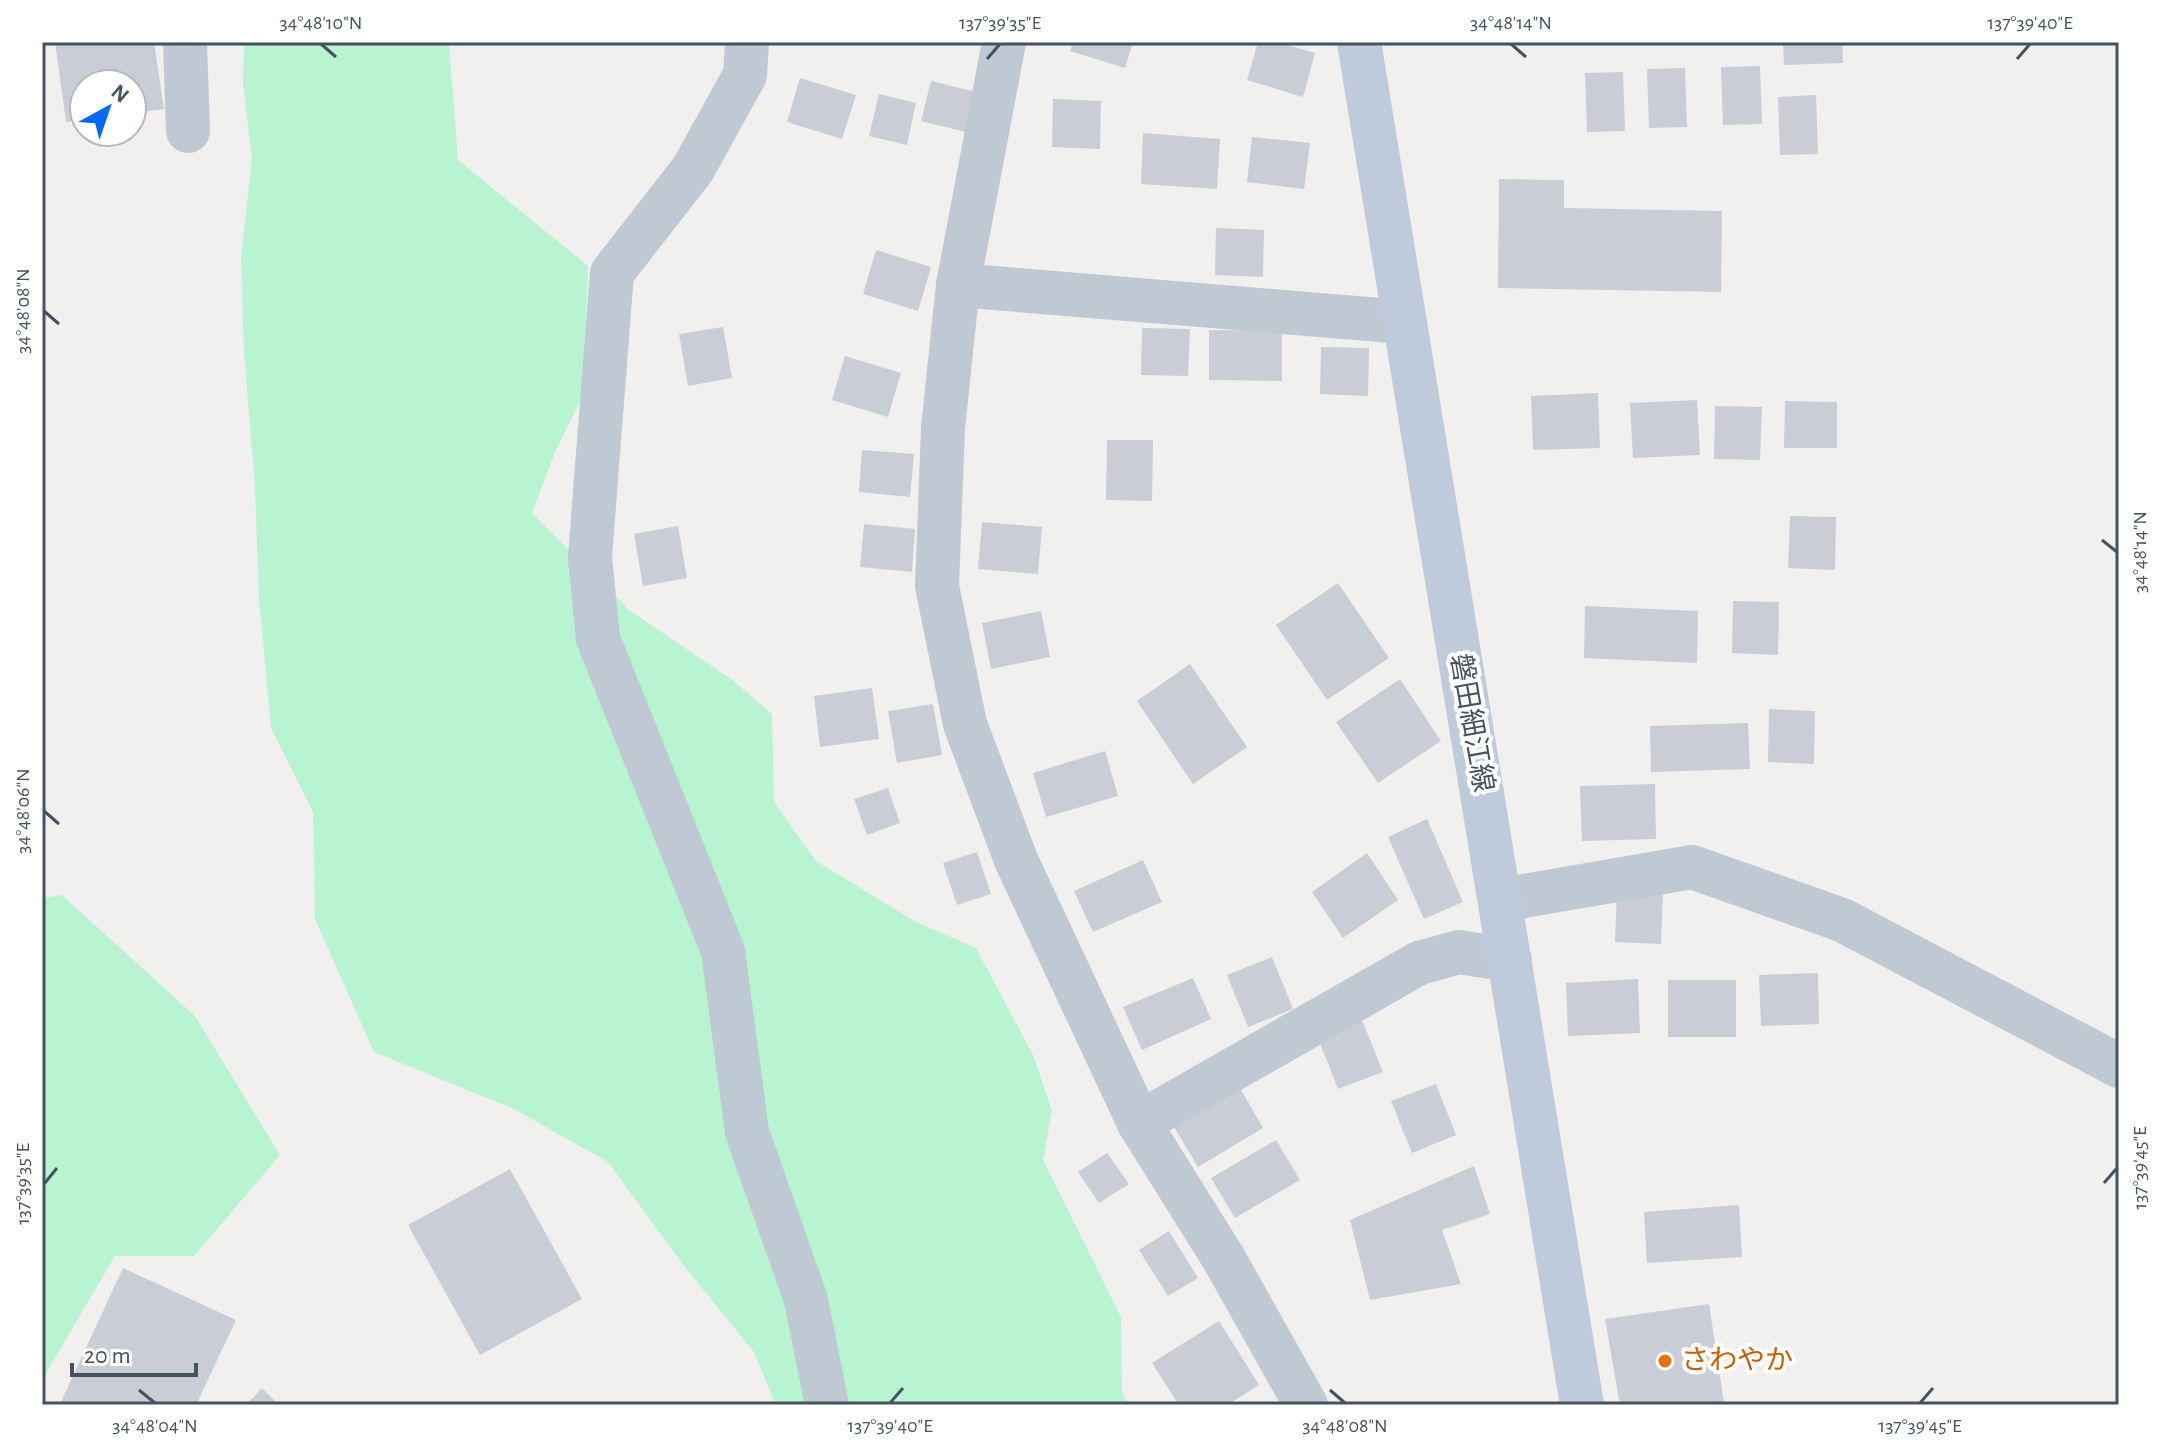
<svg xmlns="http://www.w3.org/2000/svg" width="2161" height="1447" viewBox="0 0 2161 1447" font-family="'Alegreya Sans','Noto Sans JP',sans-serif">
<style>
.green{fill:#b8f4d1}
.building{fill:#cacdd5}
.lines{fill:none;stroke-linecap:round;stroke-linejoin:round}
.street{stroke:#bec9d3;stroke-width:44}
.secondary{stroke:#bfcbda;stroke-width:44}
.ticks{fill:none;stroke:#45525f;stroke-width:3}
.food-dot{fill:#e8710a;stroke:#fff;stroke-width:3}
.labels{text-anchor:middle;dominant-baseline:central;stroke-width:8;stroke-linejoin:round;paint-order:stroke}
.street-label{font-size:28px;fill:#45525f;stroke:#fff}
.food-label{font-size:28px;fill:#c56008;stroke:#fff;text-anchor:start}
.neatline{fill:none;stroke:#45525f;stroke-width:3}
.ticks-label{font-size:20px;text-anchor:middle;fill:#45525f}
</style>
<rect width="100%" height="100%" fill="#f2efef"/>
<g class="green">
<path d="M244 42H449L458 160 588 266 584 393 555 452 532 513 629 610 731 679 772 714 774 802 816 861 916 922 976 948 1034 1057 1052 1111 1043 1160 1121 1317 1122 1392 1129 1405H776L754 1352 684 1266 608 1162 514 1109 374 1052 315 919 313 812 271 728 259 600 255 486 244 353 241 257 252 159 243 84Z"/>
<path d="M62 895 195 1016 280 1155 194 1256H115L42 1380V898Z"/>
</g>
<g class="building">
<path d="M55 42H154L164 109 132 113V84H84V120L66 122Z"/>
<path d="M1073 42H1133L1125 68 1070 51Z"/>
<path d="M1258 42H1277L1315 53 1303 97 1247 80Z"/>
<path d="M1783 42H1842L1843 63 1784 65Z"/>
<path d="M1760 66 1762 124 1723 125 1721 67Z"/>
<path d="M1685 68 1687 127 1649 128 1647 69Z"/>
<path d="M1623 72 1625 131 1587 132 1585 73Z"/>
<path d="M800 78 856 95 842 139 787 122Z"/>
<path d="M931 81 976 92 966 132 921 121Z"/>
<path d="M879 94 916 103 907 145 869 136Z"/>
<path d="M1816 95 1818 154 1780 155 1778 97Z"/>
<path d="M1053 99 1101 101 1100 149 1052 147Z"/>
<path d="M1143 133 1220 139 1217 189 1141 184Z"/>
<path d="M1252 137 1310 143 1304 189 1247 182Z"/>
<path d="M1499 179 1564 180V208L1722 211 1721 292 1498 288Z"/>
<path d="M1216 228 1264 230 1263 277 1215 275Z"/>
<path d="M876 250 931 267 918 311 863 294Z"/>
<path d="M723 327 732 378 688 386 679 334Z"/>
<path d="M1142 328 1190 329 1188 376 1141 375Z"/>
<path d="M1209 330 1282 331V381L1209 380Z"/>
<path d="M1321 347 1369 348 1368 396 1320 394Z"/>
<path d="M845 356 901 373 888 417 832 400Z"/>
<path d="M1598 393 1600 448 1533 450 1531 396Z"/>
<path d="M1697 400 1700 455 1633 458 1630 403Z"/>
<path d="M1785 401 1837 402V448H1784Z"/>
<path d="M1715 406 1762 407 1760 460 1714 459Z"/>
<path d="M1107 440H1153L1152 501 1106 500Z"/>
<path d="M862 450 914 454 910 497 859 492Z"/>
<path d="M1790 516 1836 517 1835 570 1788 568Z"/>
<path d="M982 522 1042 527 1038 574 978 569Z"/>
<path d="M864 524 915 529 912 572 860 567Z"/>
<path d="M678 526 687 578 643 586 634 534Z"/>
<path d="M1338 583 1389 658 1327 700 1276 625Z"/>
<path d="M1733 601 1779 602 1778 655 1732 653Z"/>
<path d="M1585 606 1698 611 1697 663 1584 658Z"/>
<path d="M1041 611 1050 657 991 669 982 623Z"/>
<path d="M1190 664 1247 747 1193 784 1137 701Z"/>
<path d="M1400 679 1441 741 1378 783 1336 722Z"/>
<path d="M872 688 879 739 820 747 814 696Z"/>
<path d="M933 704 942 755 897 763 888 711Z"/>
<path d="M1769 709 1815 711 1814 764 1768 762Z"/>
<path d="M1748 723 1750 769 1651 772 1650 726Z"/>
<path d="M1105 751 1118 796 1046 817 1033 773Z"/>
<path d="M1655 784 1656 839 1582 841 1580 786Z"/>
<path d="M888 788 900 823 867 835 854 799Z"/>
<path d="M1427 819 1463 902 1424 919 1388 837Z"/>
<path d="M977 852 991 894 957 905 943 863Z"/>
<path d="M1367 853 1398 900 1343 938 1312 892Z"/>
<path d="M1143 860 1162 902 1093 932 1074 891Z"/>
<path d="M1617 889 1663 891 1661 944 1615 942Z"/>
<path d="M1272 957 1293 1009 1248 1027 1227 975Z"/>
<path d="M1818 973 1819 1024 1761 1026 1759 975Z"/>
<path d="M1193 978 1211 1019 1142 1050 1123 1007Z"/>
<path d="M1638 979 1640 1033 1568 1036 1566 983Z"/>
<rect x="1668" y="980" width="68" height="57"/>
<path d="M1362 1020 1383 1072 1338 1089 1318 1038Z"/>
<path d="M1436 1084 1456 1135 1412 1153 1391 1101Z"/>
<path d="M1240 1088 1263 1128 1198 1167 1174 1127Z"/>
<path d="M1276 1140 1300 1180 1235 1218 1211 1178Z"/>
<path d="M1107 1153 1129 1184 1099 1203 1078 1172Z"/>
<path d="M1474 1166 1490 1214 1442 1230 1461 1284 1370 1300 1350 1220Z"/>
<path d="M510 1169 582 1299 480 1355 408 1225Z"/>
<path d="M1739 1205 1742 1257 1647 1263 1644 1212Z"/>
<path d="M1169 1231 1198 1278 1168 1296 1139 1250Z"/>
<path d="M123 1268 236 1320 196 1405H67L61 1402Z"/>
<path d="M1709 1304 1724 1403 1620 1405 1605 1319Z"/>
<path d="M1219 1321 1259 1385 1227 1405H1179L1152 1363Z"/>
<path d="M262 1388 279 1405H246Z"/>
</g>
<g class="lines">
<g class="street">
<path d="M185 42 188 131"/>
<path d="M747 42 745 75 693 169 612 273 590 557 598 639 723 951 747 1132 806 1300 827 1405"/>
<path d="M1004 42 958 285 943 428 937 586 965 724 1016 860 1139 1123 1224 1259 1306 1405"/>
<path d="M958 285 1404 322"/>
<path d="M1501 900 1692 867 1842 920 2119 1066"/>
<path d="M1139 1123 1419 963 1459 952 1510 960"/>
</g>
<path class="secondary" d="M1359 42 1582 1405"/>
</g>
<path class="ticks" d="M321 44 336 57M1511 44 1526 57M987 59 1000 44M2017 59 2030 44M44 311 59 324M2102 540 2117 552M44 811 59 824M2104 1183 2117 1168M44 1184 57 1168M139 1390 155 1403M1330 1390 1345 1403M890 1403 903 1388M1920 1403 1933 1388"/>
<circle class="food-dot" cx="1665" cy="1361" r="8"/>
<g class="labels">
<g class="street-label">
<text transform="translate(1471 723) rotate(80)">磐田細江線</text>
</g>
<g class="food-label">
<text x="1681" y="1361">さわやか</text>
</g>
</g>
<rect width="2161" height="1447" fill="none" stroke="#ffffff" stroke-width="88"/>
<g transform="translate(108 108) rotate(40)"><circle r="38" fill="#ffffff" stroke="#b5babf" stroke-width="2"/>
<path d="M0-6L14 30L0 20L-14 30Z" fill="#0467f6"/>
<text y="-12" font-size="22" font-weight="bold" text-anchor="middle" fill="#45525f">N</text>
</g>
<path d="M72 1363v12h124v-12" fill="none" stroke="#45525f" stroke-width="4"/>
<text x="84" y="1363" font-size="24" fill="#45525f" stroke="#ffffff" stroke-width="6" paint-order="stroke">20 m</text>
<rect x="44" y="44" width="2073" height="1359" class="neatline"/>
<g class="ticks-label">
<text x="321" y="29">34°48'10"N</text>
<text x="1000" y="29">137°39'35"E</text>
<text x="1511" y="29">34°48'14"N</text>
<text x="2030" y="29">137°39'40"E</text>
<text transform="translate(22 311) rotate(-90)" y="7">34°48'08"N</text>
<text transform="translate(2139 552) rotate(-90)" y="7">34°48'14"N</text>
<text transform="translate(22 811) rotate(-90)" y="7">34°48'06"N</text>
<text transform="translate(2139 1168) rotate(-90)" y="7">137°39'45"E</text>
<text transform="translate(22 1184) rotate(-90)" y="7">137°39'35"E</text>
<text x="155" y="1432">34°48'04"N</text>
<text x="890" y="1432">137°39'40"E</text>
<text x="1345" y="1432">34°48'08"N</text>
<text x="1920" y="1432">137°39'45"E</text>
</g>
</svg>
